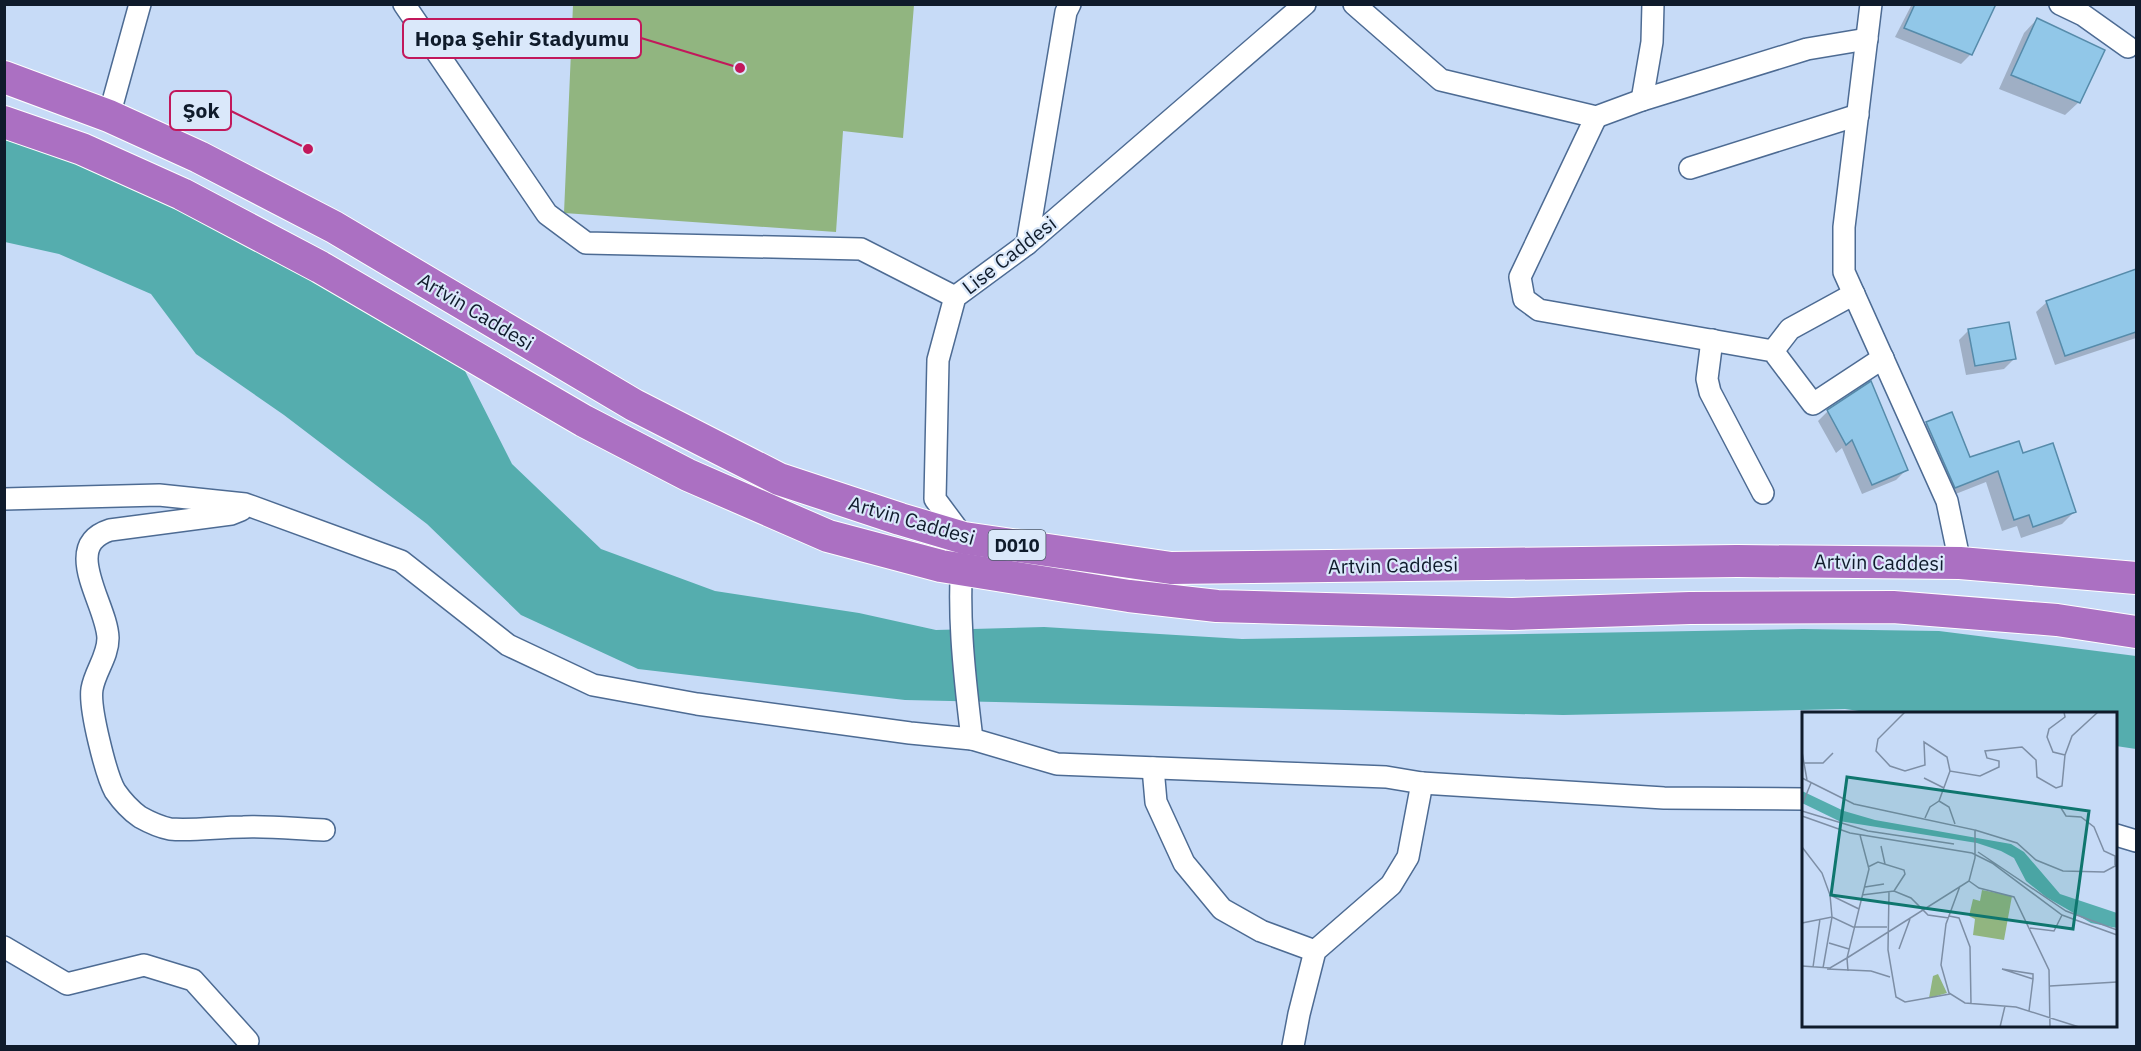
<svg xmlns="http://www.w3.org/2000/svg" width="2141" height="1051" viewBox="0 0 2141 1051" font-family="'IBM Plex Sans',sans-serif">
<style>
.green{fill:#91b580}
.water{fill:#55adae}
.shadow{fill:#0003}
.building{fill:#91c7e8;stroke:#568baa;stroke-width:1.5}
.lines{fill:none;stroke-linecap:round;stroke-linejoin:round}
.minor-casing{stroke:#4d6b93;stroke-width:24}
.highway-casing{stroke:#fff;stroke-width:34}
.minor{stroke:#fff;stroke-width:21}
.highway{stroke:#ab70c2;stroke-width:32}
.labels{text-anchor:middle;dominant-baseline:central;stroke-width:4.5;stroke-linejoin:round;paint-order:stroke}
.shield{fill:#dae8fa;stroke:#4c5869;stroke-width:1.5}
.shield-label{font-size:18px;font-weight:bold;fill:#0f1b2b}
.street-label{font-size:20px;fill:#0f1b2b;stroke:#dae8fa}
.inset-road{fill:none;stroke:#7d8ea5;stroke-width:1.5}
.view{fill:#0f766e;fill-opacity:0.15;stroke:#0f766e;stroke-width:3}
.inset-edge{fill:none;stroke:#0f1b2b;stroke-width:3}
.leader{fill:none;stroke:#c2185b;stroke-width:2}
.callout-dot{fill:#c2185b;stroke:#dae8fa;stroke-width:2}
.callout{fill:#dae8fa;stroke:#c2185b;stroke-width:2}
.callout-label{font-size:21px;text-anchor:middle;font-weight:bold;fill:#0f1b2b}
</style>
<rect width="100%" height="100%" fill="#c7dbf7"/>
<path class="green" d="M573 5H914L903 138 843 131 836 232 564 213Z"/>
<path class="water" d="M5 127 267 249 463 367 512 464 601 549 715 591 859 613 936 630 1044 627 1242 639 1803 629 1939 631 2136 656V749L2116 746V714H1880L1845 709 1563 715 905 700 638 669 521 615 427 524 284 415 196 354 151 294 59 254 5 242Z"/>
<g class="shadow">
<path d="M1912 4H1995L1971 54 1961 64 1895 37Z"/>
<path d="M2037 19 2079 102 2065 115 1999 89 2024 33Z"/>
<path d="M2136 270V338L2055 365 2036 312 2047 302Z"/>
<path d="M1969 330 2014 359 2004 369 1966 375 1959 340Z"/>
<path d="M1870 384 1906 470 1896 480 1862 494 1842 448 1836 453 1818 421 1828 411Z"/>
<path d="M1951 414 1969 459 2022 455 2074 512 2062 524 2021 538 2017 526 2002 531 1986 482 1943 499 1914 436 1926 424Z"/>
</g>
<g class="building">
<path d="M1915 4H1996L1972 55 1904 28Z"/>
<path d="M2037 18 2105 50 2080 103 2011 75Z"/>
<path d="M2136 269V332L2065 356 2046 301Z"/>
<path d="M2009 322 2016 359 1975 366 1968 329Z"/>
<path d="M1871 381 1908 470 1872 485 1852 440 1846 445 1827 410Z"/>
<path d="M1952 412 1970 457 2019 441 2023 453 2053 443 2076 512 2033 527 2029 515 2014 520 1998 471 1955 488 1926 422Z"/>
</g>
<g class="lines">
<defs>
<g id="minor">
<path d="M404 4 547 214 586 243 861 249 955 297"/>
<path d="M1305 4 1027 244 955 297 938 360 935 499 964 538C956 604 964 673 972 739L1057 764 1386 777 1422 783 1664 798 1804 799"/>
<path d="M1354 4 1441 80 1596 117 1642 100 1807 49 1867 39"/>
<path d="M1871 4 1844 227V272L1947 501 1960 563"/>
<path d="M2060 4 2083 15 2128 47"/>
<path d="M1642 100 1652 42 1653 4"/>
<path d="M109 116 140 4"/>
<path d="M1596 117 1520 277 1524 299 1539 310 1773 351 1813 404 1883 358"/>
<path d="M1690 168 1858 115"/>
<path d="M1027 244 1066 12 1070 4"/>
<path d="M1712 340 1707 379 1710 392 1763 493"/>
<path d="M1773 351 1790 329 1854 294"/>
<path d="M4 499 159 495 245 504 401 561 508 645 593 685 697 704 910 733 972 739"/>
<path d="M241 510 231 514 110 530C60 546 107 604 108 638 108 657 95 671 92 689 89 708 106 775 115 791 122 801 130 810 140 817 149 822 160 827 170 829 192 831 220 827 243 827 270 826 297 829 324 830"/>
<path d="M1153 768 1156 802 1184 863 1222 909 1261 931 1315 951"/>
<path d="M2116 835 2136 841"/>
<path d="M4 947 67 984 144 965 193 980 248 1041"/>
<path d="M1293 1046 1299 1014 1315 951 1391 885 1408 857 1422 783"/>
</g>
<g id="highway">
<path d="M4 77 109 116 199 157 334 227 634 405 779 479 900 519 964 538 1171 568 1737 561 1960 563 2136 578"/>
<path d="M4 122 82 149 182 194 320 267 584 421 688 475 828 536 941 566 1129 596 1217 606 1512 614 1690 608 1893 607 2057 620 2136 632"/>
</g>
</defs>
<use href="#minor" class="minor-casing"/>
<use href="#highway" class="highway-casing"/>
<use href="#minor" class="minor"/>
<use href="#highway" class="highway"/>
</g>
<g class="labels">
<rect class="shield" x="988.5" y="530" width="57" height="30" rx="4.5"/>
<g class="shield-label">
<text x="1017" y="545">D010</text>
</g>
<g class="street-label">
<text transform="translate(1009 255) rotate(-38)">Lise Caddesi</text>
<text transform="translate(476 311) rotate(31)">Artvin Caddesi</text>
<text transform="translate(912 520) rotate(16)">Artvin Caddesi</text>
<text transform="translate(1879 562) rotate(1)">Artvin Caddesi</text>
<text transform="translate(1393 565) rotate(-1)">Artvin Caddesi</text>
</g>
</g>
<g transform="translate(1802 712)">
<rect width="315" height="315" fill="#c7dbf7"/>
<path d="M180 178 210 184 202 228 171 223 173 207 167 204 171 187 178 189ZM136 262 145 281 127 286 131 264Z" fill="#91b580"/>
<path d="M0 79 42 99 73 108 209 132 222 140 258 182 315 201V216L289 211 244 185 224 169 212 146 199 139 175 131 37 109 0 91Z" fill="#55adae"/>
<path class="inset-road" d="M103 0 76 27 74 39 88 54 103 59 123 53 122 30 145 45 148 59M262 0 263 5 247 17 245 25 251 40 263 43M0 40 5 68M2 51H21L31 41M0 66 52 92 173 118V146L167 169 45 246 28 256 0 254M122 66 142 76M137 89 147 95 153 112M0 93 9 71M259 96 264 104 279 105 292 115 302 139 313 144V153M0 99 66 119 152 132M0 104 48 121 170 141 190 151 260 203 315 223M123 106 128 95 137 89 148 59 178 64 197 55V49L185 46 183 39 220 35 234 48 235 65 254 76 260 74 263 43 270 24 296 0M173 118 215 131 234 148 261 159 302 160 315 153M79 134 83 152M0 135 20 161 28 183 57 197 45 246 46 259M176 140 264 199 315 218M66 155 76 150 102 158 103 162 92 179M167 169 177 176 212 185 247 258 248 315M158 174 144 212 139 253 147 281 163 291 214 295 277 315M63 175 82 172M87 180 86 238 94 285 103 290 148 282M60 183 92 179 109 186 126 203 147 206M57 197 67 157 58 123M147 204 157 206 168 235 169 292M0 211 30 205 51 215H85M228 216 252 219 260 203M27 231 47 237M97 237 108 207M11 255 18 207M21 256 30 205 28 183M25 257 69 259 88 265M248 274 315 270M227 299 231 267V262L200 257 231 267M198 315 203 294"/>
<path class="view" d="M45 65 287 99 271 217 29 183Z"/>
<rect width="315" height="315" class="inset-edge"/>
</g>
<path class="leader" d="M740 68L641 38M308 149L231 111"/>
<g class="callout-dot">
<circle cx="740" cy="68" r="6"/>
<circle cx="308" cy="149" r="6"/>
</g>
<g class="callout">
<rect x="403" y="19" width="238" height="39" rx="6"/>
<rect x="170" y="91" width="61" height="39" rx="6"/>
</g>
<g class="callout-label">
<text x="522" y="46">Hopa Şehir Stadyumu</text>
<text x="201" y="118">Şok</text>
</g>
<rect width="2141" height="1051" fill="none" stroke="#0f1b2b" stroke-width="12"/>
</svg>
